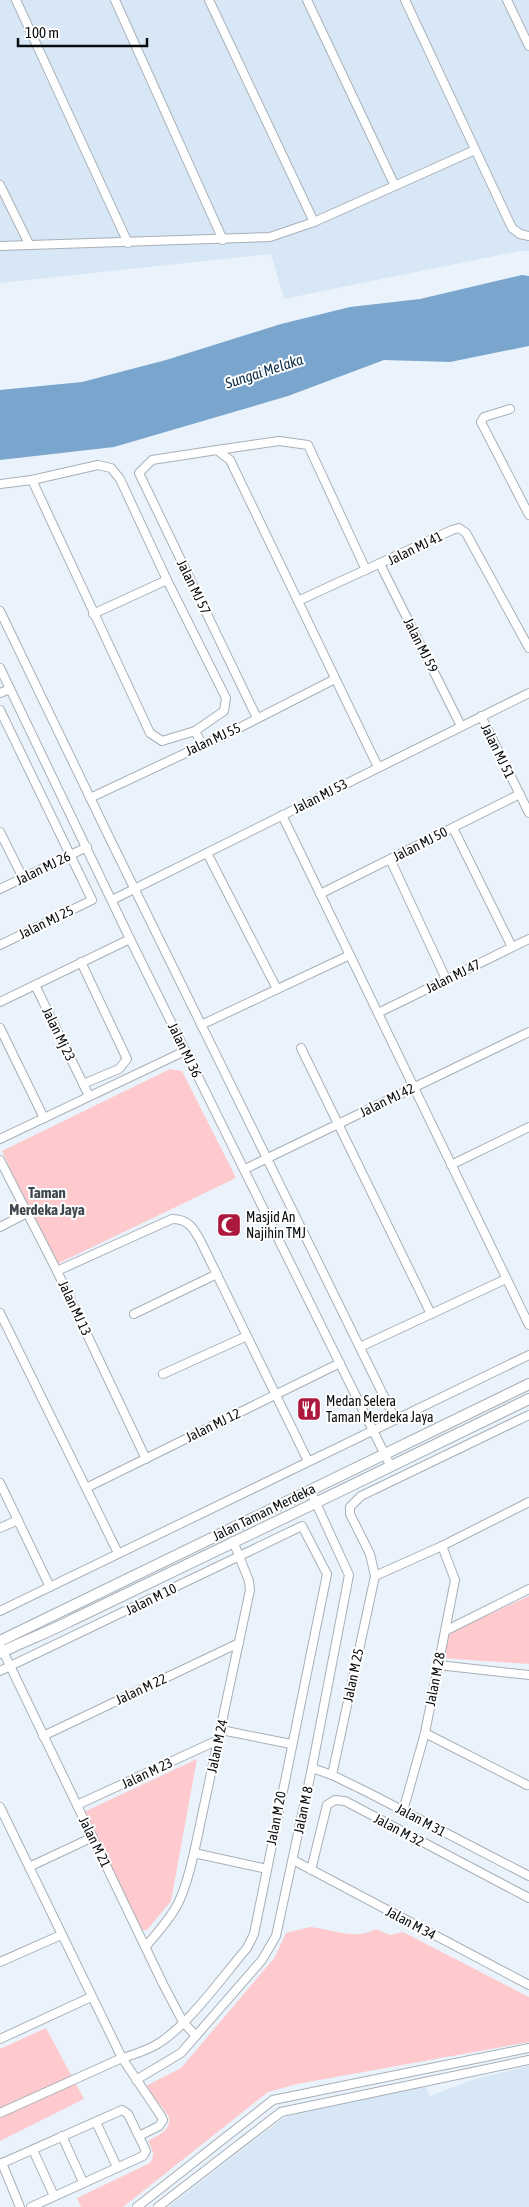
<svg xmlns="http://www.w3.org/2000/svg" width="529" height="2207" viewBox="0 0 529 2207" font-family="'Asap Condensed',sans-serif">
<style>
.built{fill:#d8e7f5}
.green{fill:#fecacd}
.water{fill:#7aa6ce}
.lines{fill:none;stroke-linecap:round;stroke-linejoin:round}
.minor-casing{stroke:#a7b0b8;stroke-width:10}
.secondary-casing{stroke:#a7b0b8;stroke-width:12}
.minor{stroke:#fff;stroke-width:8}
.secondary{stroke:#fff;stroke-width:10}
.labels{text-anchor:middle;dominant-baseline:central;stroke-width:4;stroke-linejoin:round;paint-order:stroke}
.street-label{font-size:14px;fill:#0a0d10;stroke:#fff}
.poi-label{font-size:14px;fill:#0a0d10;stroke:#fff;text-anchor:start}
.water-label{font-size:15px;font-style:italic;fill:#0b2d48;stroke:#fff}
.neighbourhood-label{font-size:15px;font-weight:bold;fill:#41484f;stroke:#fff}
</style>
<rect width="100%" height="100%" fill="#eaf3fb"/>
<g class="built">
<path d="M0 0H529V251H519L284 299 271 254 0 283Z"/>
<path d="M529 2066V2207H168L283 2118 308 2110 425 2086 430 2096 475 2079Z"/>
</g>
<g class="green">
<path d="M170 1069 182 1071 236 1178 55 1265 2 1151Z"/>
<path d="M529 1596V1664L442 1658 447 1634Z"/>
<path d="M197 1759 171 1901 147 1930H140L84 1812Z"/>
<path d="M310 1927C333 1929 354 1941 376 1929L390 1935 403 1932 529 1997V2042L297 2084 268 2092 123 2207H81L77 2198 150 2163C156 2154 152 2149 148 2141 158 2135 171 2131 169 2117L146 2086 181 2068 275 1957 286 1933Z"/>
<path d="M46 2028 84 2099 0 2141V2049Z"/>
</g>
<path class="water" d="M522 275 529 276V346L450 362 384 360 288 396 114 447 0 460V390L82 382 166 360 281 324 350 307 420 299Z"/>
<g class="lines">
<defs>
<g id="minor">
<path d="M16 0 128 243"/>
<path d="M115 0 223 240"/>
<path d="M209 0 314 222"/>
<path d="M307 0 395 186"/>
<path d="M405 0 512 228 520 234 529 236"/>
<path d="M507 0 529 46"/>
<path d="M0 185 29 244"/>
<path d="M0 246 270 237 314 222 475 150"/>
<path d="M510 409 484 417 481 422 529 515"/>
<path d="M217 450 279 441 308 445 366 570"/>
<path d="M32 480 150 733 162 741 195 731"/>
<path d="M0 484 32 480 98 465 111 468 120 479 167 580 226 698 224 711 195 731 202 744"/>
<path d="M380 564 461 726"/>
<path d="M298 601 452 530 459 528 466 533 529 648"/>
<path d="M0 611 110 839 395 1419"/>
<path d="M93 614 167 580"/>
<path d="M0 668 130 939 391 1467"/>
<path d="M0 693 10 689"/>
<path d="M0 710 92 900 0 945"/>
<path d="M481 716 529 813"/>
<path d="M257 718 139 473 152 460 217 450 230 460 378 767"/>
<path d="M90 798 239 728 335 679"/>
<path d="M282 815 529 1325"/>
<path d="M453 828 512 947"/>
<path d="M0 832 23 878"/>
<path d="M207 853 277 989"/>
<path d="M390 859 446 979"/>
<path d="M0 889 87 847"/>
<path d="M320 894 520 794"/>
<path d="M112 900 529 693"/>
<path d="M81 962 127 1059 119 1069 83 1084"/>
<path d="M35 985 89 1096"/>
<path d="M0 1002 130 939"/>
<path d="M378 1013 529 939"/>
<path d="M201 1025 350 955"/>
<path d="M0 1028 44 1118"/>
<path d="M301 1048 431 1314"/>
<path d="M0 1139 185 1051"/>
<path d="M0 1160 57 1271 146 1459"/>
<path d="M451 1165 529 1127"/>
<path d="M245 1169 529 1032"/>
<path d="M0 1227 27 1213"/>
<path d="M57 1271 172 1219C189 1219 194 1229 201 1242L308 1461"/>
<path d="M0 1313 118 1553"/>
<path d="M134 1314 217 1274"/>
<path d="M360 1347 506 1279"/>
<path d="M163 1374 247 1336"/>
<path d="M0 1483 50 1587"/>
<path d="M86 1488 340 1363"/>
<path d="M0 1528 18 1520"/>
<path d="M375 1576 442 1546 529 1502"/>
<path d="M0 1611 529 1355"/>
<path d="M445 1631 529 1589"/>
<path d="M0 1645 163 1984 183 2022 196 2036"/>
<path d="M438 1665 529 1675"/>
<path d="M0 1671 302 1526 327 1574 254 1934 247 1948C222 1977 186 2029 154 2046 144 2051 133 2055 122 2058L0 2113"/>
<path d="M221 1730 291 1744"/>
<path d="M425 1733 527 1785"/>
<path d="M43 1736 239 1643"/>
<path d="M312 1768 332 1775 369 1793 529 1876"/>
<path d="M332 1775 375 1576 370 1554 350 1514V1507L361 1496 529 1415"/>
<path d="M77 1805 218 1740"/>
<path d="M0 1807 122 2058 161 2116 163 2120 159 2126 139 2136"/>
<path d="M403 1811 425 1733 455 1580 442 1546"/>
<path d="M194 1853 267 1869"/>
<path d="M293 1860 529 1985"/>
<path d="M29 1867 93 1837"/>
<path d="M311 1870 327 1805 335 1800 345 1801 529 1898"/>
<path d="M146 1946C178 1910 183 1900 194 1853L250 1590 249 1581 233 1541"/>
<path d="M0 1962 61 1935"/>
<path d="M0 2039 91 1997"/>
<path d="M136 2080 181 2053 262 1960 276 1936 312 1768 349 1575 310 1490"/>
<path d="M96 2122 117 2167"/>
<path d="M62 2136 83 2182"/>
<path d="M33 2150 54 2196"/>
<path d="M2 2163 20 2207"/>
<path d="M0 2164 122 2110 128 2114 146 2151 143 2156 31 2207"/>
<path d="M137 2207 273 2100 529 2048"/>
<path d="M158 2207 281 2112 529 2060"/>
</g>
<g id="secondary">
<path d="M0 1641 529 1384"/>
<path d="M0 1653C24 1641 49 1632 72 1620 225 1546 377 1474 529 1399"/>
</g>
</defs>
<use href="#minor" class="minor-casing"/>
<use href="#secondary" class="secondary-casing"/>
<use href="#minor" class="minor"/>
<use href="#secondary" class="secondary"/>
</g>
<defs>
<symbol id="mosque-square" viewBox="-11 -11 22 22"><rect x="-9" y="-9" width="18" height="18" rx="4" fill="#ac173e" stroke="#fff"/><path d="M3.5-4.9A6 6 0 1 0 3.5 4.9A5 5 0 1 1 3.5-4.9Z" fill="#fff"/></symbol>
<symbol id="restaurant-square" viewBox="-11 -11 22 22"><rect x="-9" y="-9" width="18" height="18" rx="4" fill="#ac173e" stroke="#fff"/><path d="M-5-6h1v4h1v-4h1v4h1v-4h1v5L-1.5 .5V6h-2V.5L-5-1ZM5-6V6H3V1.5H1.5Q1.5-4 5-6Z" fill="#fff"/></symbol>
</defs>
<g fill-rule="evenodd">
<use href="#mosque-square" x="215" y="1211" width="28" height="28"/>
<use href="#restaurant-square" x="295" y="1395" width="28" height="28"/>
</g>
<g class="labels">
<g class="street-label">
<text transform="translate(415 548) rotate(-26)">Jalan MJ 41</text>
<text transform="translate(194 587) rotate(64)">Jalan MJ 57</text>
<text transform="translate(421 645) rotate(63)">Jalan MJ 59</text>
<text transform="translate(213 739) rotate(-25)">Jalan MJ 55</text>
<text transform="translate(498 751) rotate(64)">Jalan MJ 51</text>
<text transform="translate(320 796) rotate(-27)">Jalan MJ 53</text>
<text transform="translate(420 844) rotate(-27)">Jalan MJ 50</text>
<text transform="translate(43 868) rotate(-26)">Jalan MJ 26</text>
<text transform="translate(46 922) rotate(-26)">Jalan MJ 25</text>
<text transform="translate(453 976) rotate(-26)">Jalan MJ 47</text>
<text transform="translate(59 1034) rotate(64)">Jalan Mj 23</text>
<text transform="translate(185 1050) rotate(64)">Jalan MJ 36</text>
<text transform="translate(387 1100) rotate(-26)">Jalan MJ 42</text>
<text transform="translate(75 1308) rotate(65)">Jalan MJ 13</text>
<text transform="translate(213 1425) rotate(-26)">Jalan MJ 12</text>
<text transform="translate(264 1512) rotate(-26)">Jalan Taman Merdeka</text>
<text transform="translate(151 1599) rotate(-26)">Jalan M 10</text>
<text transform="translate(353 1675) rotate(-78)">Jalan M 25</text>
<text transform="translate(435 1679) rotate(-79)">Jalan M 28</text>
<text transform="translate(141 1689) rotate(-25)">Jalan M 22</text>
<text transform="translate(217 1746) rotate(-78)">Jalan M 24</text>
<text transform="translate(147 1773) rotate(-25)">Jalan M 23</text>
<text transform="translate(303 1810) rotate(-78)">Jalan M 8</text>
<text transform="translate(276 1818) rotate(-79)">Jalan M 20</text>
<text transform="translate(421 1820) rotate(28)">Jalan M 31</text>
<text transform="translate(399 1830) rotate(28)">Jalan M 32</text>
<text transform="translate(95 1842) rotate(64)">Jalan M 21</text>
<text transform="translate(411 1923) rotate(28)">Jalan M 34</text>
</g>
<g class="poi-label">
<text x="246" y="1217">Masjid An<tspan x="246" dy="16">Najihin TMJ</tspan></text>
<text x="326" y="1401">Medan Selera<tspan x="326" dy="16">Taman Merdeka Jaya</tspan></text>
</g>
<g class="water-label">
<text transform="translate(264 371) rotate(-18)">Sungai Melaka</text>
</g>
<g class="neighbourhood-label">
<text x="47" y="1192">Taman<tspan x="47" dy="17">Merdeka Jaya</tspan></text>
</g>
</g>
<path d="M18 38v8h129v-8" fill="none" stroke="#0a0d10" stroke-width="2.5"/>
<text x="25" y="38" font-size="15" fill="#0a0d10" stroke="#ffffff" stroke-width="4" paint-order="stroke">100 m</text>
</svg>
